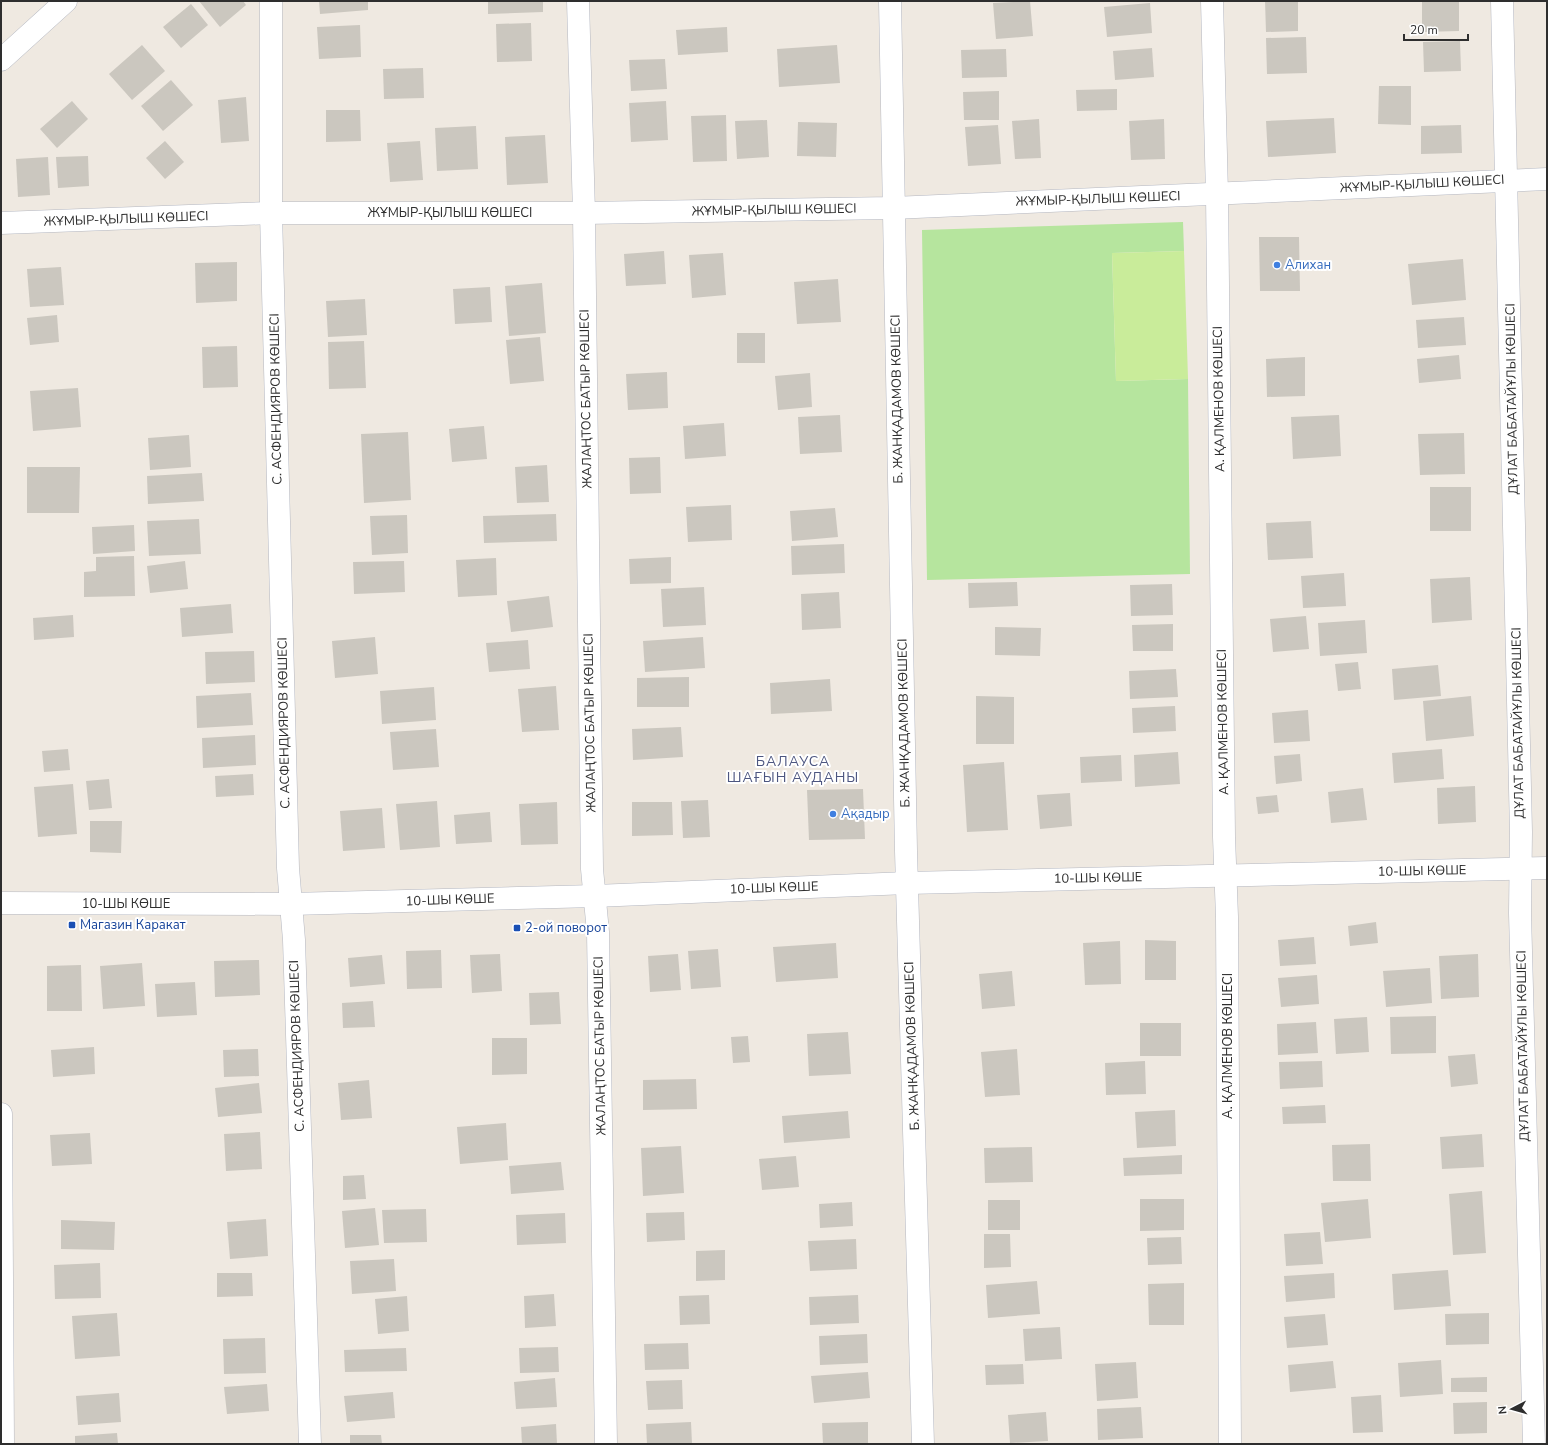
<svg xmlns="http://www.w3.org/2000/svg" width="1548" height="1445" viewBox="0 0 1548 1445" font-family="'Nunito Sans',sans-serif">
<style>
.green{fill:#b6e59e}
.pitch{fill:#c9ec9a}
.building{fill:#cbc7bf}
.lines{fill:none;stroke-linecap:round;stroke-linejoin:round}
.street-casing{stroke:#b4b7c1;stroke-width:23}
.secondary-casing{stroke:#b4b7c1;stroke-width:23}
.street{stroke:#fff;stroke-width:22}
.secondary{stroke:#fff;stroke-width:22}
.shop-dot{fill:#3f7fe0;stroke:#fff;stroke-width:1.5}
.transit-dot{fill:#1a4fb4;stroke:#fff;stroke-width:1.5}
.labels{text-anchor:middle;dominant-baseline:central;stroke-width:4;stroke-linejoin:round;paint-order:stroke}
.street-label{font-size:13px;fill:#2e2e2e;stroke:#fff}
.shop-label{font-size:13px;fill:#366cbe;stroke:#fff;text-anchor:start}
.transit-label{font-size:13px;fill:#164399;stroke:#fff;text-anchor:start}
.neighbourhood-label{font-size:14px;letter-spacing:1px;fill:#4d5680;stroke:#fff}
</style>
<rect width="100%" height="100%" fill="#efe9e1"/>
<path class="green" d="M1183 222 1184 251 1112 253 1116 381 1188 379 1190 574 927 580 922 230Z"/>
<path class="pitch" d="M1184 251 1188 379 1116 381 1112 253Z"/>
<g class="building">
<path d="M199 1H243L246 5 220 27Z"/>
<path d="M319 1H368V10L320 14Z"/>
<path d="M488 1H543V12L488 14Z"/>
<path d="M1030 1 1033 36 996 39 993 3Z"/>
<path d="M1265 1H1298V31L1266 32Z"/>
<path d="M1422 1H1459V31L1422 32Z"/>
<path d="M1150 3 1152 33 1107 37 1104 7Z"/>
<path d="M191 4 208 25 181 48 163 27Z"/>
<path d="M531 23 532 61 497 62 496 24Z"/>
<path d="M360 25 361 57 319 59 317 27Z"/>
<path d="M727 27 728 52 678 55 676 30Z"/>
<path d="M1306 37 1307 73 1267 74 1266 38Z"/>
<path d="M1460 41 1461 71 1424 72 1423 42Z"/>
<path d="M142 45 165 71 132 100 109 74Z"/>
<path d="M837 45 840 83 779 87 777 49Z"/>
<path d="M1152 48 1154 77 1115 80 1113 51Z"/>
<path d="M1006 49 1007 77 962 78 961 50Z"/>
<path d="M665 59 667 89 631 91 629 60Z"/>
<path d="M423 68 424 98 384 99 383 69Z"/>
<path d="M171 80 193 105 163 131 141 106Z"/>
<path d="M1379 86H1411V125L1378 124Z"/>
<path d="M1117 89V110L1077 111 1076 90Z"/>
<path d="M999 91V120H964L963 92Z"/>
<path d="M246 97 249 141 221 143 218 100Z"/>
<path d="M72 101 88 119 57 148 40 129Z"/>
<path d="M666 101 668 140 631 142 629 103Z"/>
<path d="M326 110H360L361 141 326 142Z"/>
<path d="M726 115 727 161 693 162 691 116Z"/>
<path d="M1334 118 1336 153 1268 157 1266 121Z"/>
<path d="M1039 119 1041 158 1015 159 1012 121Z"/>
<path d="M1164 119 1165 159 1131 160 1129 121Z"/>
<path d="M767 120 769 157 737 159 735 121Z"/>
<path d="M798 122 837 123 836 157 797 156Z"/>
<path d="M998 125 1001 164 968 166 965 127Z"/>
<path d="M1461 125 1462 153 1421 154V126Z"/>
<path d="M476 126 478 169 437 171 435 128Z"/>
<path d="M545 135 548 183 507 185 505 137Z"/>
<path d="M165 141 184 162 165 179 146 158Z"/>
<path d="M420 141 423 180 390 182 387 143Z"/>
<path d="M88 156 89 186 58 188 56 157Z"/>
<path d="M48 157 50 195 18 197 16 159Z"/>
<path d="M1259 237H1299L1300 291H1260Z"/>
<path d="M664 251 666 284 626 286 624 254Z"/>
<path d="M723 253 726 295 692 298 689 255Z"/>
<path d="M1463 259 1466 300 1412 305 1408 264Z"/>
<path d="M237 262V301L196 303 195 263Z"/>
<path d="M61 267 64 305 30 307 27 269Z"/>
<path d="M838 279 841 322 797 324 794 282Z"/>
<path d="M542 283 546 333 509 336 505 286Z"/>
<path d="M490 287 492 322 455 324 453 289Z"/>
<path d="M365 299 367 335 328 337 326 301Z"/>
<path d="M57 315 59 342 30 345 27 318Z"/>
<path d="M1464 317 1466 345 1418 348 1416 320Z"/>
<rect x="737" y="333" width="28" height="30"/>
<path d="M540 337 544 381 510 384 506 340Z"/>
<path d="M364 341 366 388 329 389 328 342Z"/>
<path d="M237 346 238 387 203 388 202 347Z"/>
<path d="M1459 355 1461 379 1419 383 1417 359Z"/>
<path d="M1305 357V396L1267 397 1266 359Z"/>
<path d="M667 372 668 408 628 410 626 374Z"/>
<path d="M810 373 812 407 778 410 775 376Z"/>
<path d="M78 388 81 427 33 431 30 391Z"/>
<path d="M840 415 842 452 800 454 798 417Z"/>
<path d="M1339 415 1341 456 1293 459 1291 417Z"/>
<path d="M724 423 726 456 685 459 683 426Z"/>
<path d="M484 426 487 459 452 462 449 429Z"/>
<path d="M408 432 411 500 364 503 361 434Z"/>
<path d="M1464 433 1465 474 1420 475 1418 434Z"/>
<path d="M189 435 191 467 150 470 148 438Z"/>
<path d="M660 457 661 493 630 494 629 458Z"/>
<path d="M547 465 549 502 517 503 515 467Z"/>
<path d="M27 467H80L79 513H27Z"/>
<path d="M202 473 204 501 148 504 147 476Z"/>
<rect x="1430" y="487" width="41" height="44"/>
<path d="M731 505 732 540 688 542 686 507Z"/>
<path d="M835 508 838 537 792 541 790 511Z"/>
<path d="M556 514 557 541 484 543 483 516Z"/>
<path d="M407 515 408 553 372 555 370 516Z"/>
<path d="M199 519 201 554 149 556 147 521Z"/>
<path d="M1311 521 1313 558 1268 560 1266 523Z"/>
<path d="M134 525 135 551 93 554 92 527Z"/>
<path d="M844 544 845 573 792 575 791 546Z"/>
<path d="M134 556 135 596 84 597V572L96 571V557Z"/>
<path d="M671 557V583L630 584 629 559Z"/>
<path d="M496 558 497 595 458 597 456 560Z"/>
<path d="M185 561 188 589 150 593 147 566Z"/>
<path d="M404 561 405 592 354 594 353 562Z"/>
<path d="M1344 573 1346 606 1303 608 1301 576Z"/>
<path d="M1470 577 1472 620 1432 623 1430 579Z"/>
<path d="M1017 582 1018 606 969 608 968 583Z"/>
<path d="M1172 584 1173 615 1131 616 1130 585Z"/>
<path d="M704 587 706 625 663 627 661 589Z"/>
<path d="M839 592 841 628 802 630 801 594Z"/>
<path d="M549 596 553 627 511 632 507 601Z"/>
<path d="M231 604 233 633 182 637 180 608Z"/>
<path d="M73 615 74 637 34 640 33 618Z"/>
<path d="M1306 616 1309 649 1273 652 1270 619Z"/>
<path d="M1365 620 1367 653 1320 656 1318 623Z"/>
<path d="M1173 624V651H1133L1132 625Z"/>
<path d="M995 627 1041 628 1040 656 995 655Z"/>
<path d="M375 637 378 674 335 678 332 641Z"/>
<path d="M703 637 705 668 645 672 643 641Z"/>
<path d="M528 640 530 669 489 672 486 643Z"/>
<path d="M254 651 255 682 206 684 205 652Z"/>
<path d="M1358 662 1361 689 1338 691 1335 664Z"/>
<path d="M1438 665 1441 696 1394 700 1392 669Z"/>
<path d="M1176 669 1178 697 1130 699 1129 671Z"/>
<path d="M689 677V707H637V678Z"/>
<path d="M830 679 832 711 771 714 770 683Z"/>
<path d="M556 686 559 730 522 732 518 689Z"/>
<path d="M434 687 436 720 382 724 380 691Z"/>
<path d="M251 693 253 725 197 728 196 696Z"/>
<path d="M976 696 1014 697V744H976Z"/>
<path d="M1471 696 1474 736 1426 741 1423 701Z"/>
<path d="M1175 706 1176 731 1133 733 1132 708Z"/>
<path d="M1308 710 1310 741 1274 743 1272 713Z"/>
<path d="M681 727 683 757 633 760 632 729Z"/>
<path d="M436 729 439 767 393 770 390 732Z"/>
<path d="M255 735 256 765 203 768 202 738Z"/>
<path d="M68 749 70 770 44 772 42 751Z"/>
<path d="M1442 749 1444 779 1394 783 1392 753Z"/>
<path d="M1178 752 1180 784 1135 787 1134 755Z"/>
<path d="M1300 754 1302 781 1276 784 1274 756Z"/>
<path d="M1121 755 1122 781 1081 783 1080 757Z"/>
<path d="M1004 762 1008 830 967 832 963 765Z"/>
<path d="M253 774 254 795 216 797 215 776Z"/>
<path d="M109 779 112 808 89 810 86 781Z"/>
<path d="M73 784 77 834 38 837 34 787Z"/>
<path d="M1475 786 1476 822 1438 824 1437 788Z"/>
<path d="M1363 788 1367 820 1331 823 1328 792Z"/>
<path d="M863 789 865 839 809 840 807 790Z"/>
<path d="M1070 793 1072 826 1040 829 1037 795Z"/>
<path d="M1277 795 1279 812 1258 814 1256 797Z"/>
<path d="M708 800 710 837 683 838 681 801Z"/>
<path d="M437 801 440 847 400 850 396 804Z"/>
<path d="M557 802 558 844 521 845 519 804Z"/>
<path d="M632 802H672L673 835 632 836Z"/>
<path d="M382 808 385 848 343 851 340 811Z"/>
<path d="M490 812 492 842 456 844 454 815Z"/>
<path d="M90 821H122L121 853 90 852Z"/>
<path d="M1376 922 1378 943 1350 946 1348 926Z"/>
<path d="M1314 937 1316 964 1280 966 1278 940Z"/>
<path d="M1145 940 1176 941V980H1145Z"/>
<path d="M1120 941 1121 984 1085 985 1083 943Z"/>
<path d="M836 943 838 978 776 982 773 947Z"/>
<path d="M718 949 721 987 691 989 688 951Z"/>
<path d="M441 950 442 988 407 989 406 951Z"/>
<path d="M500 954 502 991 472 993 470 955Z"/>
<path d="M678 954 681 990 650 992 648 956Z"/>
<path d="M1478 954 1479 997 1441 999 1439 956Z"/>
<path d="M382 955 385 984 350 987 348 958Z"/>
<path d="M259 960 260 995 215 997 214 961Z"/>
<path d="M142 963 145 1006 103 1009 100 966Z"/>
<path d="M81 965 82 1011H47V966Z"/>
<path d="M1430 968 1432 1003 1386 1007 1383 971Z"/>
<path d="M1012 971 1015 1006 982 1009 979 974Z"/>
<path d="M1317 975 1319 1004 1281 1007 1278 978Z"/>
<path d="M195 982 197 1015 157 1017 155 984Z"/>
<path d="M559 992 561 1024 530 1025 529 993Z"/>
<path d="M373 1001 375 1027 343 1028 342 1003Z"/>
<path d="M1436 1016V1053L1391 1054 1390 1017Z"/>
<path d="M1367 1017 1369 1052 1336 1054 1334 1019Z"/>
<path d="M1316 1022 1318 1053 1278 1055 1277 1024Z"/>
<rect x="1140" y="1023" width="41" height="33"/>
<path d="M848 1032 851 1074 809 1076 807 1034Z"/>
<path d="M748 1036 750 1062 733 1063 731 1037Z"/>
<path d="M492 1038H527V1074L492 1075Z"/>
<path d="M94 1047 95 1074 53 1077 51 1050Z"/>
<path d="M258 1049 259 1076 224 1077 223 1050Z"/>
<path d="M1017 1049 1020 1095 985 1097 981 1052Z"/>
<path d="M1475 1054 1478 1084 1451 1087 1448 1056Z"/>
<path d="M1145 1061 1146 1094 1106 1095 1105 1063Z"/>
<path d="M1322 1061 1323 1087 1280 1089 1279 1062Z"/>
<path d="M696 1079 697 1109 643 1110V1080Z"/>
<path d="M369 1080 372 1118 341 1120 338 1083Z"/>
<path d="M259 1083 262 1113 218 1117 215 1088Z"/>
<path d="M1325 1105 1326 1123 1283 1124 1282 1107Z"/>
<path d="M1175 1110 1176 1146 1137 1148 1135 1112Z"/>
<path d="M848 1111 850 1138 784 1143 782 1116Z"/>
<path d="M506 1123 508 1160 460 1164 457 1127Z"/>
<path d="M260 1132 262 1169 226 1171 224 1134Z"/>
<path d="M90 1133 92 1164 52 1166 50 1135Z"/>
<path d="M1482 1134 1484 1167 1442 1169 1440 1137Z"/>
<path d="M1370 1144 1371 1181H1333L1332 1145Z"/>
<path d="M681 1146 684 1193 643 1196 641 1148Z"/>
<path d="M1032 1147 1033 1182 985 1183 984 1148Z"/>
<path d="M1182 1155V1174L1124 1176 1123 1158Z"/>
<path d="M796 1156 799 1187 762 1190 759 1159Z"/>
<path d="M561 1162 564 1190 511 1194 509 1166Z"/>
<path d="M364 1175 366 1199 343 1200V1176Z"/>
<path d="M1482 1191 1486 1253 1453 1255 1449 1194Z"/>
<path d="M1140 1199H1184V1230L1140 1231Z"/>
<path d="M1368 1199 1371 1238 1325 1242 1321 1203Z"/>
<rect x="988" y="1200" width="32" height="30"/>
<path d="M852 1202 853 1226 820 1228 819 1204Z"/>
<path d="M375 1208 379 1245 345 1248 342 1211Z"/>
<path d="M426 1209 427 1242 384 1243 382 1210Z"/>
<path d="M684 1212 685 1240 647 1242 646 1213Z"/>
<path d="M565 1213 566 1243 517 1245 516 1215Z"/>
<path d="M266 1219 268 1256 230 1259 227 1222Z"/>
<path d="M61 1220 115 1222 114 1250 61 1249Z"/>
<path d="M1320 1232 1323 1264 1286 1266 1284 1234Z"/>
<path d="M984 1234H1010L1011 1267 984 1268Z"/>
<path d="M1181 1237 1182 1264 1148 1265 1147 1238Z"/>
<path d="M856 1239 857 1269 810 1271 808 1241Z"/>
<path d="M725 1250V1280L696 1281V1251Z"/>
<path d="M394 1259 396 1291 352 1294 350 1261Z"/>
<path d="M100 1263 101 1298 55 1299 54 1265Z"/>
<path d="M1448 1270 1451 1306 1394 1310 1392 1274Z"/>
<path d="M217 1273H252L253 1296 217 1297Z"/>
<path d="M1334 1273 1335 1298 1286 1302 1284 1276Z"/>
<path d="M1037 1281 1040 1314 988 1318 986 1285Z"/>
<path d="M1184 1283V1325H1149L1148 1284Z"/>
<path d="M554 1294 556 1326 525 1328 524 1296Z"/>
<path d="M709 1295 710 1324 680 1325 679 1296Z"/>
<path d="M858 1295 859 1323 810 1325 809 1297Z"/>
<path d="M407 1296 409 1331 378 1334 375 1299Z"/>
<path d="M117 1313 120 1356 75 1359 72 1316Z"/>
<path d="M1489 1313V1344L1446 1345 1445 1314Z"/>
<path d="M1325 1314 1328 1345 1287 1348 1284 1317Z"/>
<path d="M1060 1327 1062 1359 1025 1361 1023 1329Z"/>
<path d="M867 1334 868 1363 820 1365 819 1336Z"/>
<path d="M265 1338 266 1373 224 1374 223 1339Z"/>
<path d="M688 1343 689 1369 645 1370 644 1344Z"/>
<path d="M558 1347 559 1372 520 1373 519 1348Z"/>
<path d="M406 1348 407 1371 345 1372 344 1350Z"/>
<path d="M1441 1360 1443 1394 1400 1397 1398 1363Z"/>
<path d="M1333 1361 1336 1388 1290 1392 1288 1365Z"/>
<path d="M1136 1362 1138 1398 1097 1401 1095 1364Z"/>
<path d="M1023 1364 1024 1384 986 1385 985 1365Z"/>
<path d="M868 1372 870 1398 814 1403 811 1376Z"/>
<path d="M1487 1377V1392H1451V1378Z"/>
<path d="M555 1378 557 1407 516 1409 514 1382Z"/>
<path d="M682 1380 683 1409 648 1410 646 1381Z"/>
<path d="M267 1384 269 1411 227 1414 224 1387Z"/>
<path d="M393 1392 395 1418 347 1422 344 1396Z"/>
<path d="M119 1393 121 1422 78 1425 76 1396Z"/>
<path d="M1381 1395 1383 1432 1353 1433 1351 1397Z"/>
<path d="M1487 1402V1433L1454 1434 1453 1403Z"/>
<path d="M1141 1407 1143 1438 1098 1440 1097 1409Z"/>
<path d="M1046 1412 1048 1441 1010 1443 1008 1415Z"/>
<path d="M691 1422 692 1444H647L646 1424Z"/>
<path d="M868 1422V1444H823L822 1423Z"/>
<path d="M556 1424 557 1444H522L521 1427Z"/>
<path d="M117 1433 118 1444H75V1436Z"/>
<path d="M350 1435H381L382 1444H350Z"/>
</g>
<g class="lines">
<defs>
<g id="street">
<path d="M271 1V213L288 868 294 940 310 1444"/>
<path d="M578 1 584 213 592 869 598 932 606 1444"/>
<path d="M890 1 906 851 923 1444"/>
<path d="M1212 1 1217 194 1224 837 1227 917 1230 1444"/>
<path d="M1502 1 1521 832 1520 913 1534 1444"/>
<path d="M1 223 271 213H584L893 208 1547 179"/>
<path d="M1 1114 3 1444"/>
</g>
<g id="secondary">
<path d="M1 60 66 1"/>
<path d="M1 903 291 904 595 896 907 883 1547 868"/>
</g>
</defs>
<use href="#street" class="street-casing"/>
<use href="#secondary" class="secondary-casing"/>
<use href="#street" class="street"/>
<use href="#secondary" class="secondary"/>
</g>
<g class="shop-dot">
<circle cx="1277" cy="265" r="4"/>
<circle cx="833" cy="814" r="4"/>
</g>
<g class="transit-dot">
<rect x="68" y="921" width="8" height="8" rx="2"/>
<rect x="513" y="924" width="8" height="8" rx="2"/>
</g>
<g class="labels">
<g class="street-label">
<text transform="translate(1422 184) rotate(-3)">ЖҰМЫР-ҚЫЛЫШ КӨШЕСІ</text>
<text transform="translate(1098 199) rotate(-2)">ЖҰМЫР-ҚЫЛЫШ КӨШЕСІ</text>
<text transform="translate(774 210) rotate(-1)">ЖҰМЫР-ҚЫЛЫШ КӨШЕСІ</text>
<text x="450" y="213">ЖҰМЫР-ҚЫЛЫШ КӨШЕСІ</text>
<text transform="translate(126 219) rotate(-2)">ЖҰМЫР-ҚЫЛЫШ КӨШЕСІ</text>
<text transform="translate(276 399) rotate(-91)">С. АСФЕНДИЯРОВ КӨШЕСІ</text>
<text transform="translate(586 399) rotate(-91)">ЖАЛАҢТОС БАТЫР КӨШЕСІ</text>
<text transform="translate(897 399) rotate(-91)">Б. ЖАНҚАДАМОВ КӨШЕСІ</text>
<text transform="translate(1219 399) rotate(-91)">А. ҚАЛМЕНОВ КӨШЕСІ</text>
<text transform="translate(1512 399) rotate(-91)">ДҰЛАТ БАБАТАЙҰЛЫ КӨШЕСІ</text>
<text transform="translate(1223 722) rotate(-91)">А. ҚАЛМЕНОВ КӨШЕСІ</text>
<text transform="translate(284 723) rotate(-91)">С. АСФЕНДИЯРОВ КӨШЕСІ</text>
<text transform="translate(590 723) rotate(-91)">ЖАЛАҢТОС БАТЫР КӨШЕСІ</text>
<text transform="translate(904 723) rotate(-91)">Б. ЖАНҚАДАМОВ КӨШЕСІ</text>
<text transform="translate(1518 723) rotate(-91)">ДҰЛАТ БАБАТАЙҰЛЫ КӨШЕСІ</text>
<text transform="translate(1422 871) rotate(-1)">10-ШЫ КӨШЕ</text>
<text transform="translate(1098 878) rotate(-1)">10-ШЫ КӨШЕ</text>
<text transform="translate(774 888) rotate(-2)">10-ШЫ КӨШЕ</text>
<text transform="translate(450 900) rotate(-2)">10-ШЫ КӨШЕ</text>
<text x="126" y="904">10-ШЫ КӨШЕ</text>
<text transform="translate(297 1046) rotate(-92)">С. АСФЕНДИЯРОВ КӨШЕСІ</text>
<text transform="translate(600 1046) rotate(-91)">ЖАЛАҢТОС БАТЫР КӨШЕСІ</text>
<text transform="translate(912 1046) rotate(-92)">Б. ЖАНҚАДАМОВ КӨШЕСІ</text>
<text transform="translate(1228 1046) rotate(-90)">А. ҚАЛМЕНОВ КӨШЕСІ</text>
<text transform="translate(1523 1046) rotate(-91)">ДҰЛАТ БАБАТАЙҰЛЫ КӨШЕСІ</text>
</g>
<g class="shop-label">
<text x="1285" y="265">Алихан</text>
<text x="841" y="814">Ақадыр</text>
</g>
<g class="transit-label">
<text x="80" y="925">Магазин Каракат</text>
<text x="525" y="928">2-ой поворот</text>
</g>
<g class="neighbourhood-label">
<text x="793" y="761">БАЛАУСА<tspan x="793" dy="16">ШАҒЫН АУДАНЫ</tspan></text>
</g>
</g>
<rect width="1548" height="1445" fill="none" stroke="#2e2e2e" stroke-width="4"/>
<g transform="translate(1512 1409) rotate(264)" stroke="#ffffff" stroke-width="3" paint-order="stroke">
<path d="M0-3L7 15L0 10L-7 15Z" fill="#2e2e2e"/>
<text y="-6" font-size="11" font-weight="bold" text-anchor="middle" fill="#2e2e2e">N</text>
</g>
<path d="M1404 34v6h64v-6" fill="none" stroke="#2e2e2e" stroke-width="2"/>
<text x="1410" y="34" font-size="12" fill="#2e2e2e" stroke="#ffffff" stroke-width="3" paint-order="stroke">20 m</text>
</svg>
